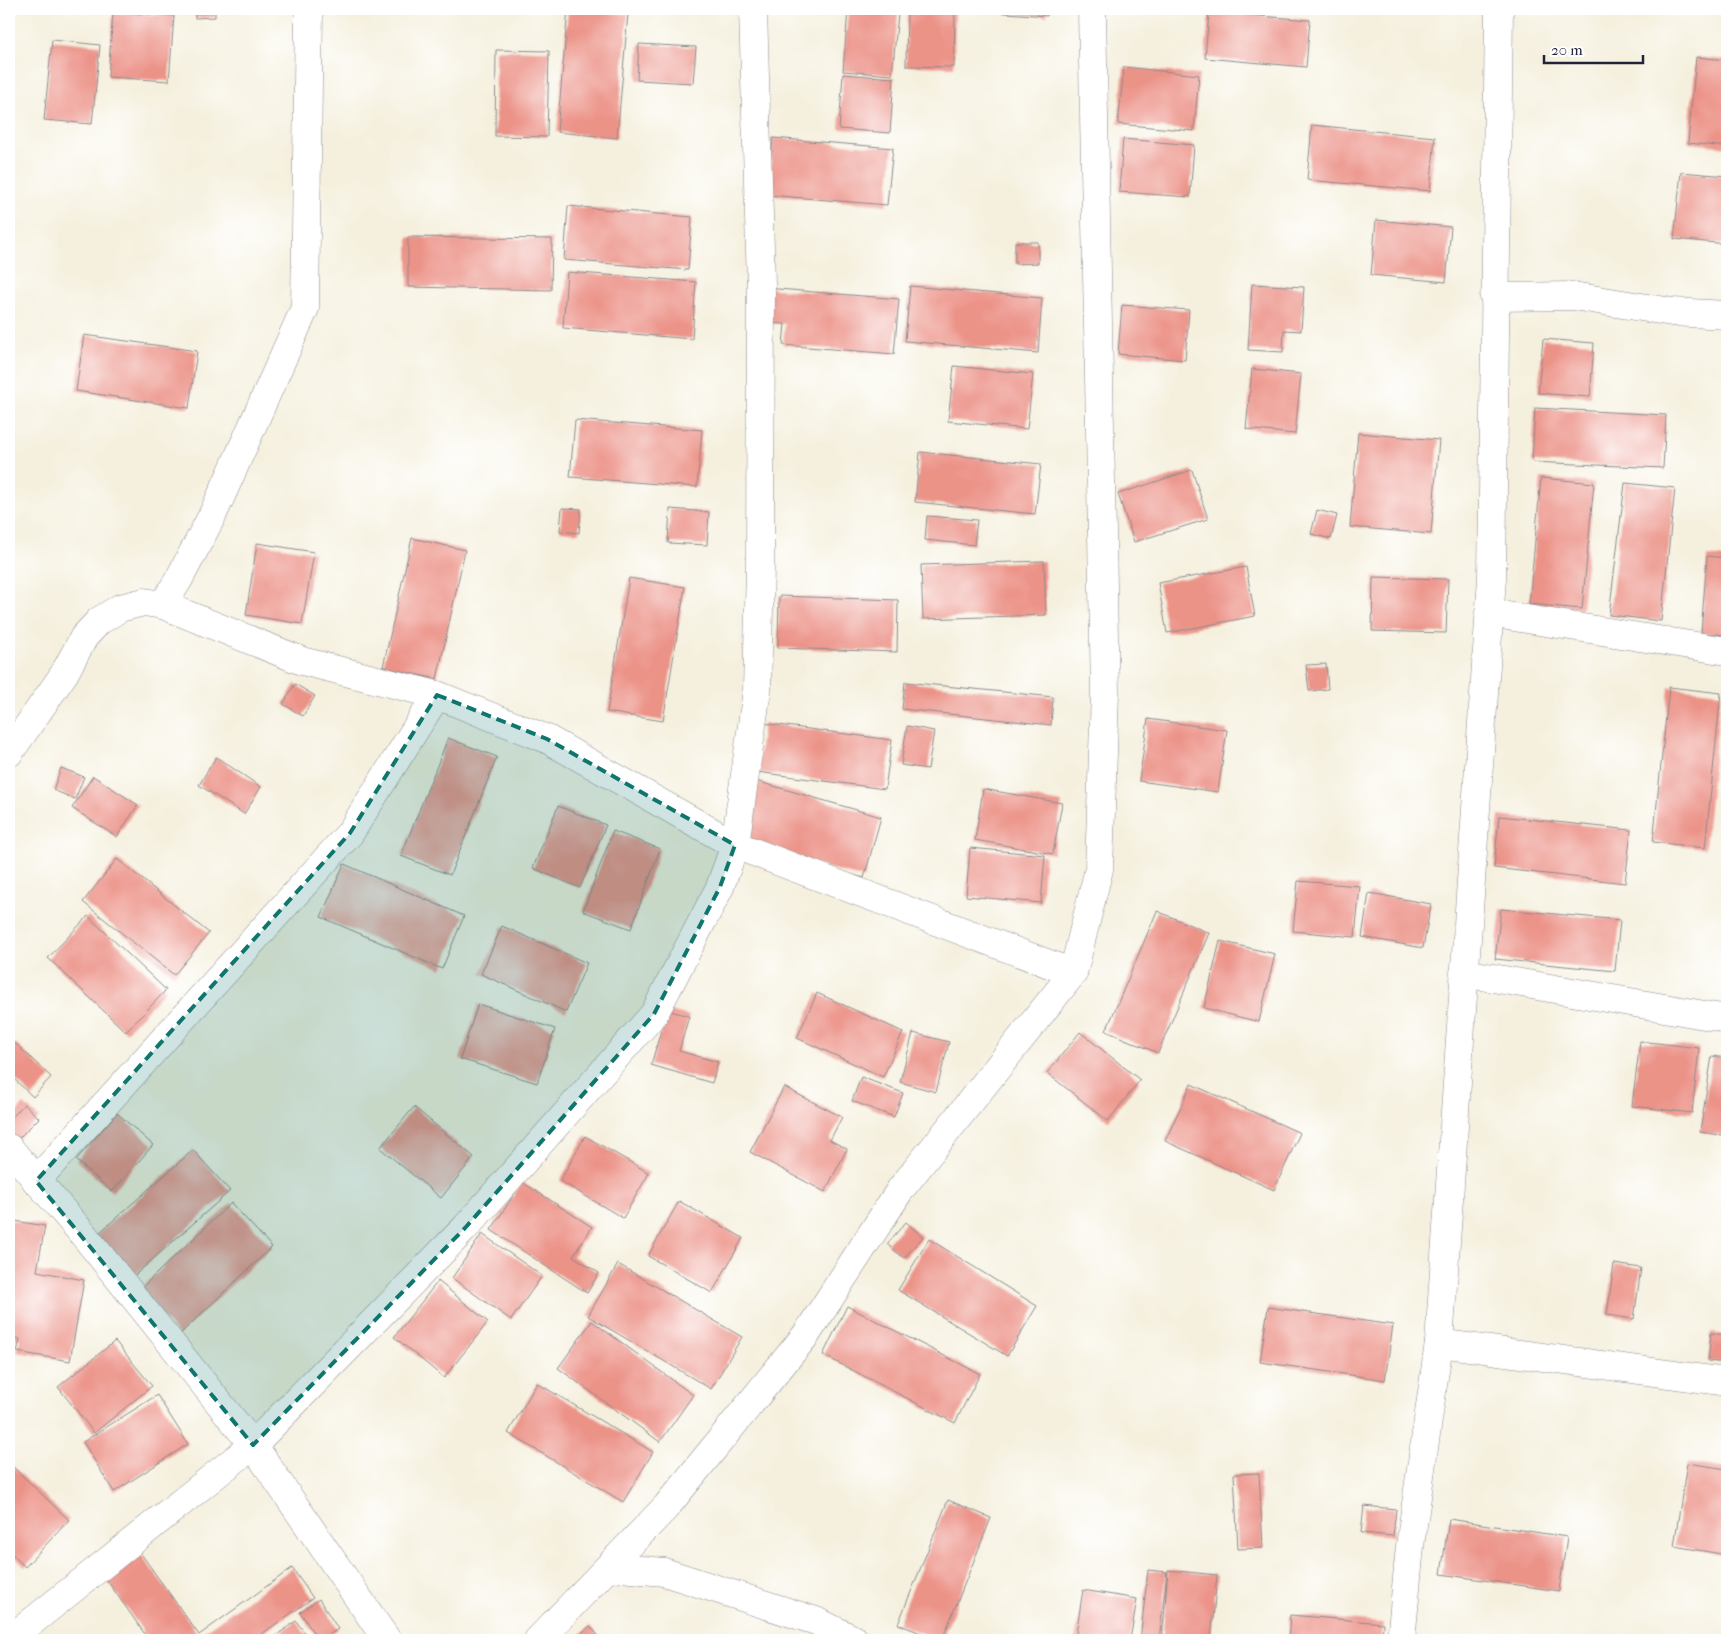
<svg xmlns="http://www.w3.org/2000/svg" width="1736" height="1649" viewBox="0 0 1736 1649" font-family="'IM FELL French Canon',serif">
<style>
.building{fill:#ec9388}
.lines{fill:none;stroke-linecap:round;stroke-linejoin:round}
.minor-casing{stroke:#8c898c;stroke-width:29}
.minor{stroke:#fff;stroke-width:28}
.marked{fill:#0f766e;fill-opacity:0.2;stroke:#0f766e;stroke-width:4;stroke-dasharray:10 6;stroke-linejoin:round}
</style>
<rect width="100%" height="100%" fill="#fff"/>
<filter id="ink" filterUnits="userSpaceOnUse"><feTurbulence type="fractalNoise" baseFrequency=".02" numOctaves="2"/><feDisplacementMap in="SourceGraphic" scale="10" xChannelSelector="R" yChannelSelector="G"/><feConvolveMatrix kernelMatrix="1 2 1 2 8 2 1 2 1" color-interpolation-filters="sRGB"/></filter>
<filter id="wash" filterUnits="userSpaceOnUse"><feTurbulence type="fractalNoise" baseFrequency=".0096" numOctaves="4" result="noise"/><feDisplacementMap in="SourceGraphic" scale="20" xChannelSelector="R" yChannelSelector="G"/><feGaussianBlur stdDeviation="1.12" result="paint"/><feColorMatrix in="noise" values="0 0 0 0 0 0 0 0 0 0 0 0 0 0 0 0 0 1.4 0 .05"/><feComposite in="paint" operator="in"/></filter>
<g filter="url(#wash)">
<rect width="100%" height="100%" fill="#f5f0de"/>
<g id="blocks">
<g class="building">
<path d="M195 9H215V17L195 18Z"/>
<path d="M568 9 628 14 617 138 557 132Z"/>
<path d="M907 9H955L954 67 906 66Z"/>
<path d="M993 9H1048L1047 16 993 12Z"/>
<path d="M848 10 898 14 892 75 843 71Z"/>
<path d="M113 12 174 16 169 81 108 77Z"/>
<path d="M1209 12 1310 20 1306 67 1205 58Z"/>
<path d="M52 40 100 45 92 124 44 120Z"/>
<path d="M639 44 696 47 693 83 637 80Z"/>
<path d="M496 50 549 51 547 137 495 136Z"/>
<path d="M1696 57 1727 60V147L1688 143Z"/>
<path d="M1124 67 1199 75 1194 131 1118 124Z"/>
<path d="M843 74 894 78 890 133 839 129Z"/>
<path d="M1312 125 1435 137 1430 191 1307 180Z"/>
<path d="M773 138 893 148 887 205 768 195Z"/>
<path d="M1123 139 1194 145 1190 197 1119 192Z"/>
<path d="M1681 172 1727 176V244L1674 239Z"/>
<path d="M568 206 692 217 688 270 564 260Z"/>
<path d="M1376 220 1451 227 1446 282 1371 275Z"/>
<path d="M408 237 552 239 551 290 408 287Z"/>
<path d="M1015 242H1038V263L1015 264Z"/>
<path d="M567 272 696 282 692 339 563 328Z"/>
<path d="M1252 284 1304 287 1301 331 1284 330 1283 352 1248 350Z"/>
<path d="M910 286 1042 298 1038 353 905 341Z"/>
<path d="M766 288 899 299 894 354 783 345 785 324 764 323Z"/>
<path d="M1122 305 1189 310 1185 360 1118 354Z"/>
<path d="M84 335 197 351 189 408 76 391Z"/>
<path d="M1543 339 1594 343 1590 397 1538 393Z"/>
<path d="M954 366 1033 374 1027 429 948 421Z"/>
<path d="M1252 369 1301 374 1295 434 1246 429Z"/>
<path d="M1535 408 1666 415 1663 468 1532 462Z"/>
<path d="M575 420 702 430 697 487 570 477Z"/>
<path d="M1358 433 1439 440 1431 534 1350 527Z"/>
<path d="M920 452 1041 464 1035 514 915 502Z"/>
<path d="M1192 470 1208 519 1134 542 1118 494Z"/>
<path d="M1541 478 1594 483 1582 609 1529 604Z"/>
<path d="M1625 483 1675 488 1661 621 1609 615Z"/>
<path d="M562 508 581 509 579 533 560 531Z"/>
<path d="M670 509 709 512 707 545 668 543Z"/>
<path d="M1317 510 1337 515 1331 539 1311 534Z"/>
<path d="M927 516 977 520 974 545 925 540Z"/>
<path d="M412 538 465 550 437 679 383 667Z"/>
<path d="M257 543 314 552 302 624 246 615Z"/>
<path d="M1707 556 1727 558V635L1701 633Z"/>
<path d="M1044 561 1046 615 923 619 921 565Z"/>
<path d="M1246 567 1255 616 1167 633 1158 583Z"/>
<path d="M1373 577 1448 579 1446 633 1372 631Z"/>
<path d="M629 578 685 587 663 721 607 712Z"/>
<path d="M779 596 898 600 897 652 778 648Z"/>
<path d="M1326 664 1328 689 1309 691 1306 665Z"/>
<path d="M905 682 1053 697 1051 725 902 709Z"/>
<path d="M295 684 315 696 303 716 283 704Z"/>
<path d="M1669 687 1721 693 1705 848 1653 842Z"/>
<path d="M1148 719 1227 730 1218 792 1139 781Z"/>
<path d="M763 723 892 740 885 789 757 772Z"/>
<path d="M907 726 934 731 928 769 901 765Z"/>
<path d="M448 738 497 757 450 875 401 856Z"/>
<path d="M216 757 261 787 244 814 199 785Z"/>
<path d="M61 768 84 777 75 799 53 790Z"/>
<path d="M93 776 138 805 117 837 72 808Z"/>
<path d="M756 781 881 817 864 878 738 843Z"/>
<path d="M983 789 1062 803 1053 854 975 840Z"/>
<path d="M558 806 606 825 580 888 533 868Z"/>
<path d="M1499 816 1631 830 1625 883 1494 868Z"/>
<path d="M613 831 660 849 631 929 583 911Z"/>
<path d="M970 848 1045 855 1041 903 966 896Z"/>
<path d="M117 859 209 933 174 975 83 902Z"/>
<path d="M344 864 464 916 442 969 321 917Z"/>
<path d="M1298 881 1360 886 1355 937 1293 931Z"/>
<path d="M1369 893 1431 904 1423 948 1362 937Z"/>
<path d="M1501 909 1620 920 1615 971 1495 959Z"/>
<path d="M1157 911 1209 933 1158 1053 1106 1031Z"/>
<path d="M88 916 166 990 126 1032 48 958Z"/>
<path d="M502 926 587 963 566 1012 481 974Z"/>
<path d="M1220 941 1275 954 1259 1022 1204 1008Z"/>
<path d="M817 993 903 1032 883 1077 797 1038Z"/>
<path d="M478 1004 555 1029 537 1083 460 1059Z"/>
<path d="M667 1010 689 1016 679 1051 718 1062 712 1083 651 1065Z"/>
<path d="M1080 1032 1140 1080 1108 1121 1047 1073Z"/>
<path d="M913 1033 949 1042 936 1092 900 1082Z"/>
<path d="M1640 1041 1699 1048 1692 1113 1632 1106Z"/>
<path d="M15 1043 51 1077 33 1097 9 1074V1049Z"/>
<path d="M1712 1056 1727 1058V1136L1700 1132Z"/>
<path d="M861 1077 903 1093 894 1117 852 1101Z"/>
<path d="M1191 1084 1300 1133 1274 1190 1165 1141Z"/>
<path d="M784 1087 842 1117 830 1140 847 1149 825 1192 750 1152Z"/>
<path d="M24 1104 39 1118 10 1147 9 1146V1121Z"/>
<path d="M414 1107 474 1157 441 1198 380 1148Z"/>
<path d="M117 1113 153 1145 112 1192 76 1160Z"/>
<path d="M585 1136 649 1173 623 1218 560 1181Z"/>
<path d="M193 1150 230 1191 127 1282 91 1240Z"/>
<path d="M522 1182 592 1227 573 1256 599 1273 587 1293 491 1230Z"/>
<path d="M679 1201 743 1238 712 1293 648 1256Z"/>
<path d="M231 1203 272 1247 179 1335 138 1291Z"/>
<path d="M9 1220 45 1226 37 1271 84 1280 70 1361 17 1352 20 1339 9 1337Z"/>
<path d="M906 1222 923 1237 904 1258 887 1244Z"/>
<path d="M482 1234 542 1276 511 1320 452 1278Z"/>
<path d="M929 1239 1037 1306 1007 1356 898 1290Z"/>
<path d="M618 1264 742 1337 711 1389 588 1316Z"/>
<path d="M1614 1264 1641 1268 1634 1319 1607 1315Z"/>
<path d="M438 1281 488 1322 444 1378 394 1337Z"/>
<path d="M847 1306 980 1374 955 1423 823 1355Z"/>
<path d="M1268 1307 1393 1325 1385 1380 1260 1362Z"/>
<path d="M592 1321 693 1395 660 1442 558 1368Z"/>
<path d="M1711 1333 1727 1335V1363L1708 1361Z"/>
<path d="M115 1341 152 1386 94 1433 58 1387Z"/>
<path d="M537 1383 653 1452 623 1502 508 1433Z"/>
<path d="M157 1395 188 1444 114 1492 83 1442Z"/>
<path d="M9 1463 69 1520 25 1567 9 1551Z"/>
<path d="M1687 1463 1727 1469V1555L1674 1546Z"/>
<path d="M1259 1473 1263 1548 1238 1549 1234 1474Z"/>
<path d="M948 1500 991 1518 942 1640H939L898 1624Z"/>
<path d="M1364 1506 1396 1509 1393 1536 1361 1533Z"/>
<path d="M1449 1519 1567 1537 1559 1591 1441 1574Z"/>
<path d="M139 1551 199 1635 292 1568 313 1598 253 1640H149L104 1576Z"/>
<path d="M1148 1570 1167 1572 1159 1640H1140Z"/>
<path d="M1168 1570 1217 1575 1211 1640H1162Z"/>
<path d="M1083 1590 1137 1599 1130 1640H1075Z"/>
<path d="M319 1599 338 1629 322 1640H318L300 1612Z"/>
<path d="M1290 1615 1383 1623 1382 1640H1288Z"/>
<path d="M296 1621 310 1640H270Z"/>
<path d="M590 1626 602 1640H573Z"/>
</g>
</g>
</g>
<g filter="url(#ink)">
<use href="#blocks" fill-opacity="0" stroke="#8c898c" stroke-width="1"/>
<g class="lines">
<defs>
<g id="minor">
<path d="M1494 297 1573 296 1672 312 1727 315"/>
<path d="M163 605 179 579 213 514 305 308 309 9"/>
<path d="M1489 613 1727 651"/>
<path d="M9 753 64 674 84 637 99 621 120 608 144 602 163 605 302 661 437 695 547 739 735 845 1073 973"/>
<path d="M1464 973 1727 1019"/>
<path d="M9 1148 83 1234 253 1445 387 1640"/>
<path d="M36 1181 350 833 437 695"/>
<path d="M1439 1343 1727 1382"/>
<path d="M610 1567 664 1572 816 1621 855 1640"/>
<path d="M9 1640 253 1445 465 1228 654 1014 720 887 735 845 757 690 760 568 761 284 753 9"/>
<path d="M538 1640 666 1507 806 1335 900 1190 1073 973 1099 869 1105 693 1092 9"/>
<path d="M1401 1640 1410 1546 1439 1343 1492 578 1499 9"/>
</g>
</defs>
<use href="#minor" class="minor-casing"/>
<use href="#minor" class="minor"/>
</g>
</g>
<path class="marked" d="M437 695 547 739 735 845 720 887 654 1014 465 1228 253 1445 36 1181 350 833Z"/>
<rect width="1736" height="1649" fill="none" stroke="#fff" stroke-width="30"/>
<path d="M1544 55v8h99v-8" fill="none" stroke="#22223b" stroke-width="2.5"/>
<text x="1551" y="55" font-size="15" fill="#22223b" stroke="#ffffff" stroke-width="4" paint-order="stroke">20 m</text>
</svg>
